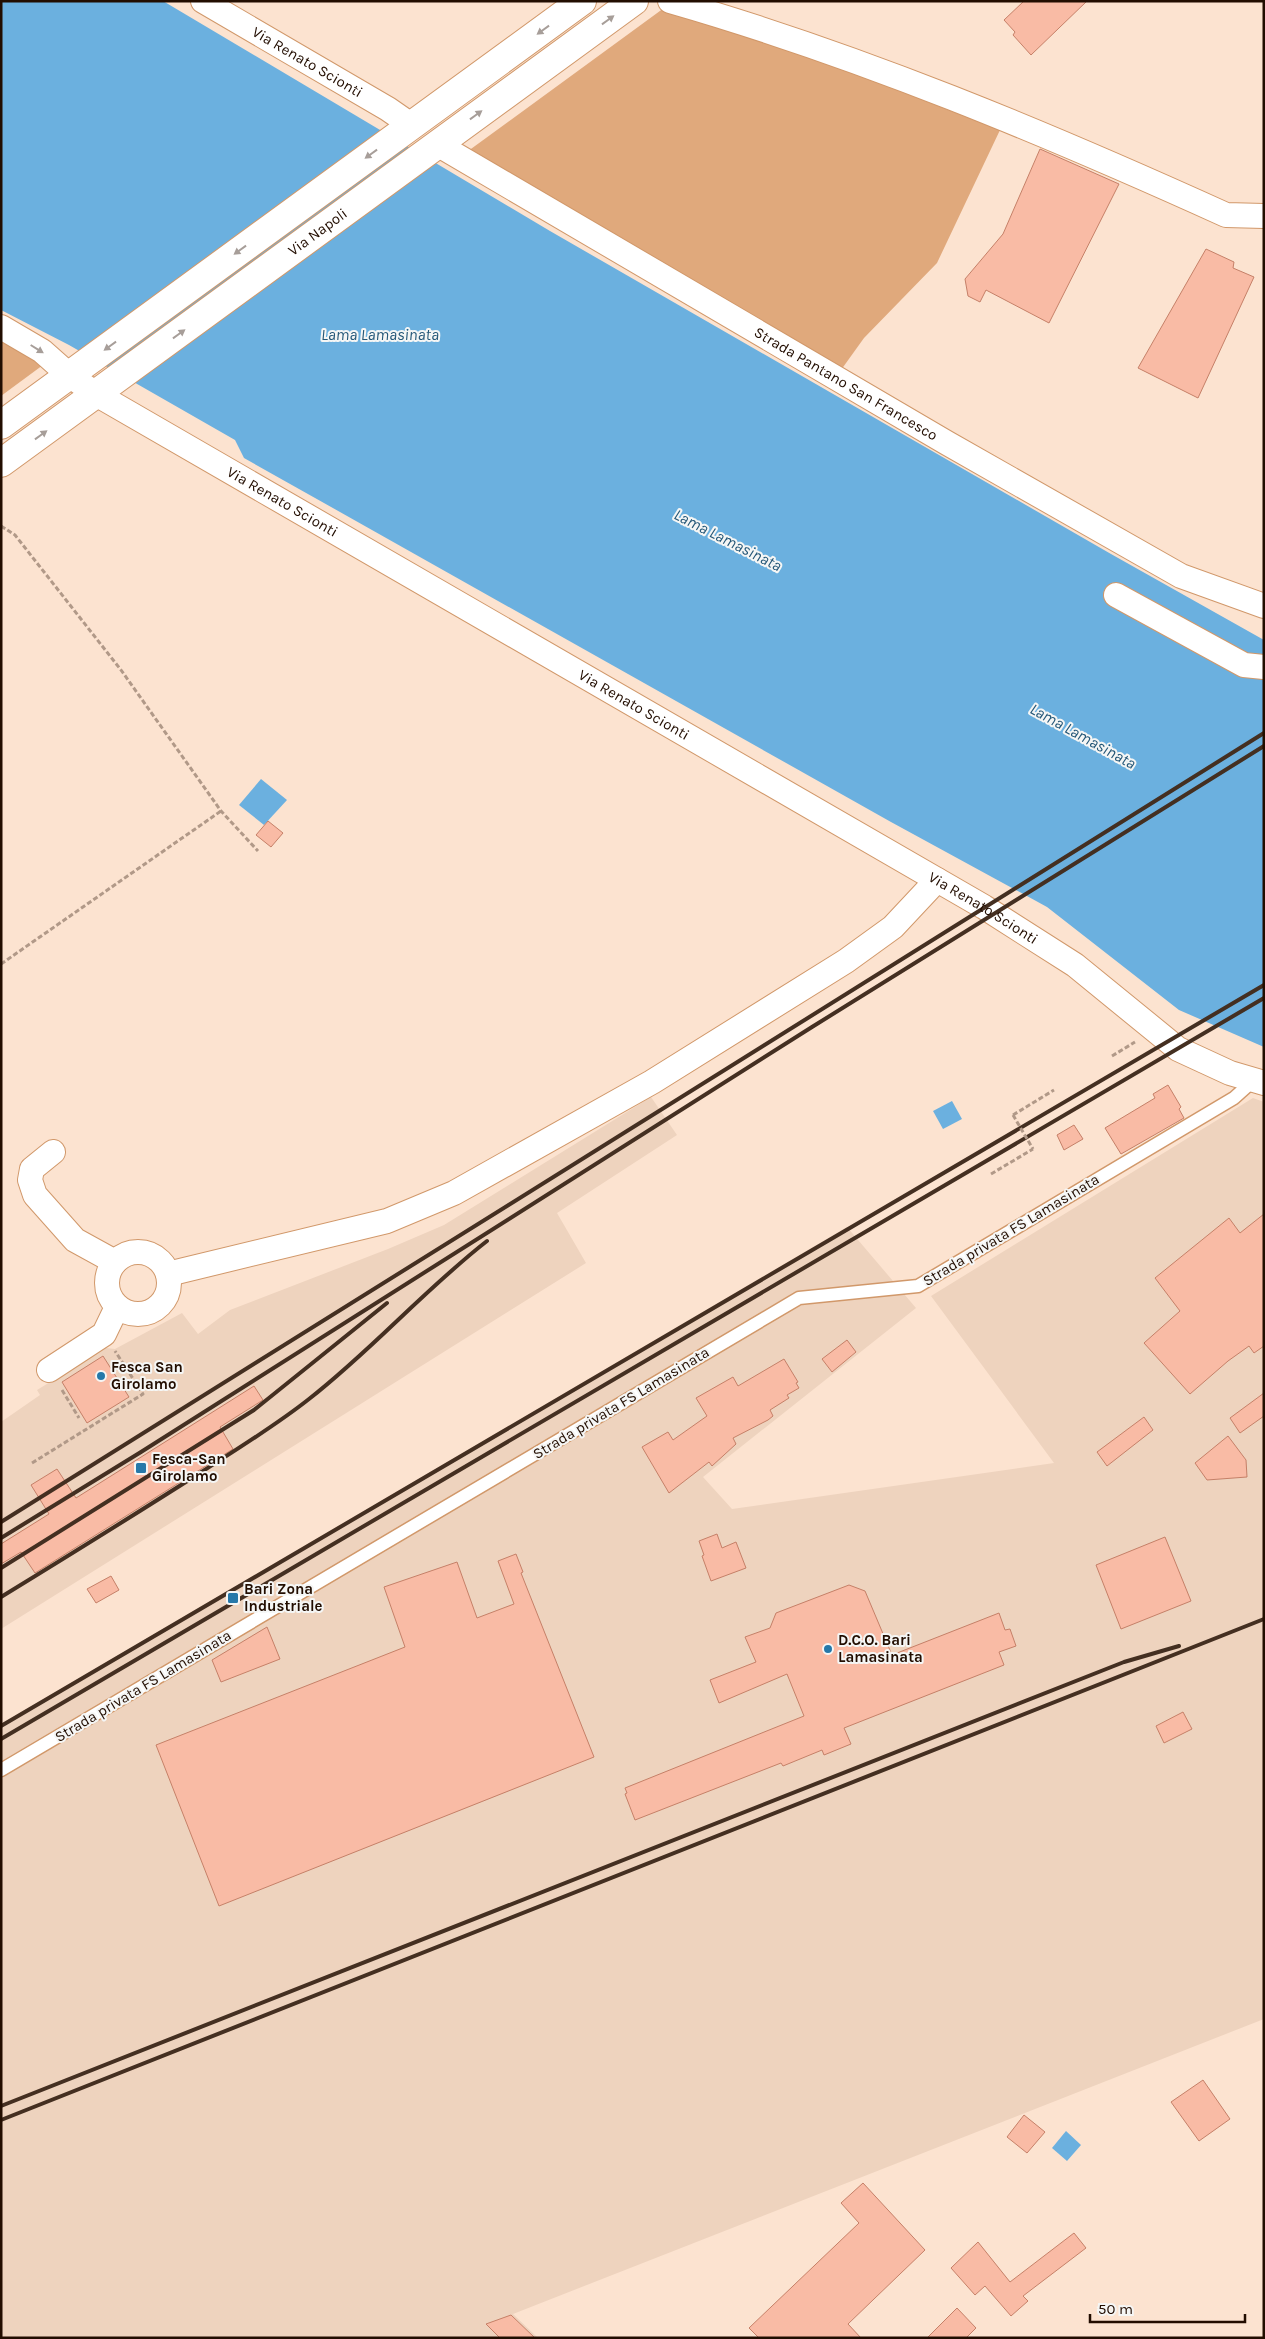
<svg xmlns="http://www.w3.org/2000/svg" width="1265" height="2339" viewBox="0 0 1265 2339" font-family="Karla,sans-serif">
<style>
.built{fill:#eed3be}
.green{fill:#e0a97c}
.water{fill:#6bb0df}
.building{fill:#f9bba5;stroke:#c58068}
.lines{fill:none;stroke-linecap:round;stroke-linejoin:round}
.service-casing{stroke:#d1986a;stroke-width:15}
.minor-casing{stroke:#d1986a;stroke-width:26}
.secondary-casing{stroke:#d1986a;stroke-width:30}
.path{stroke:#b19988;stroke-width:3;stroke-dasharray:5 2.5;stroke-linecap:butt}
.service{stroke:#fff;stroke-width:12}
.minor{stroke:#fff;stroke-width:24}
.secondary{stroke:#fff;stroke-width:28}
.rail{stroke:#442f21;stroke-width:4}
.path-bridge{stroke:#b19988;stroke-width:3;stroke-dasharray:5 2.5;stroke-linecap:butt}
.oneway{fill:#a79e99}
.poi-dot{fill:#2678a9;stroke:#f5f6f5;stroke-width:2}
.labels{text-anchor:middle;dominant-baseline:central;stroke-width:4;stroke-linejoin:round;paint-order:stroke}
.street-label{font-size:15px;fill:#220d00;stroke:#f5f6f5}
.poi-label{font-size:15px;font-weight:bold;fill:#220d00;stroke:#f5f6f5;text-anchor:start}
.water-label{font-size:16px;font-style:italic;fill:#245778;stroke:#f5f6f5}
</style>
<rect width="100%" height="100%" fill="#fce3d0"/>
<g class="built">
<path d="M651 1097 677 1135 557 1213 586 1263 1 1629V1422L40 1395 37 1390 106 1348 115 1349 182 1313 198 1334 230 1310 388 1249 444 1225Z"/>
<path d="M1253 1098 1264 1102V2019L513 2314 538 2338H1V1724L847 1227 916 1308 703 1477 732 1509 1054 1463 931 1296Z"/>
</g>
<g class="green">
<path d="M664 8 753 34 1000 130 937 263 864 338 841 370 464 154Z"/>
<path d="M1 335 43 365 1 396Z"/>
</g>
<g class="water">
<path d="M1 1H163L550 231 1111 554 1264 640V1047L1179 1010 1047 907 891 822 244 458 235 440 69 345 1 310Z"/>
<path d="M261 779 287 800 264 825 239 805Z"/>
<path d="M952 1101 962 1119 943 1129 933 1111Z"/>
<path d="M1066 2131 1081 2145 1067 2161 1052 2148Z"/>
</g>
<g class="building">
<path d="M1024 1H1087L1031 55 1013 35 1015 32 1004 20Z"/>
<path d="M1040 149 1119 184 1049 323 986 290 980 302 968 296 965 279 1003 234Z"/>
<path d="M1206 249 1234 262 1233 268 1254 277 1198 398 1138 368Z"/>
<path d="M268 821 283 833 271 847 256 835Z"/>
<path d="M1168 1085 1181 1107 1179 1109 1184 1118 1121 1154 1105 1128 1155 1098 1153 1094Z"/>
<path d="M1074 1125 1083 1139 1064 1150 1057 1135Z"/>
<path d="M1264 1214V1346L1254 1353 1249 1346 1228 1361 1190 1394 1144 1343 1180 1311 1155 1278 1229 1218 1240 1233Z"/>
<path d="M847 1340 856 1352 832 1372 822 1359Z"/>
<path d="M103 1356 129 1397 87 1423 62 1382Z"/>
<path d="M784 1359 798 1382 796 1383 799 1388 787 1395 789 1398 770 1410 773 1416 768 1420 733 1438 736 1444 712 1466 709 1462 669 1493 642 1447 668 1432 673 1440 707 1416 696 1398 733 1377 738 1386Z"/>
<path d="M254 1386 263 1400 220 1427 233 1449 35 1573 21 1552 1 1564V1544L49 1514 31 1485 57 1469 76 1498Z"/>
<path d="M1264 1393V1416L1240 1433 1230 1418Z"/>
<path d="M1144 1417 1153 1430 1107 1466 1097 1452Z"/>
<path d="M1228 1436 1246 1460 1247 1477 1207 1480 1195 1463Z"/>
<path d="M717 1534 722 1548 736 1542 746 1568 711 1581 702 1556 704 1555 699 1541Z"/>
<path d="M1165 1537 1191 1601 1121 1629 1096 1565Z"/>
<path d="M516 1554 523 1572 521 1573 594 1757 219 1906 156 1745 405 1647 384 1587 457 1562 477 1618 514 1604 498 1561Z"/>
<path d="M111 1576 119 1590 96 1603 87 1589Z"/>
<path d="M849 1585 865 1591 892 1655 999 1613 1005 1630 1010 1629 1016 1646 999 1652 1004 1665 844 1728 851 1744 824 1755 822 1750 783 1766 781 1763 635 1820 625 1794 627 1793 625 1788 804 1716 787 1674 719 1703 710 1680 756 1662 745 1637 770 1628 776 1613Z"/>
<path d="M267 1627 280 1659 221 1682 212 1660Z"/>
<path d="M1183 1712 1192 1729 1164 1743 1156 1726Z"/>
<path d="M1203 2080 1230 2119 1199 2141 1171 2102Z"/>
<path d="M1024 2115 1045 2132 1027 2153 1007 2137Z"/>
<path d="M863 2183 925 2250 848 2324 861 2338H759L749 2328 859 2223 841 2203Z"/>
<path d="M1074 2233 1086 2248 1023 2296 1028 2301 1011 2316 985 2286 975 2295 951 2268 978 2242 1010 2282Z"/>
<path d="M957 2308 976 2328 966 2338H927Z"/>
<path d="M511 2315 535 2338H500L486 2324Z"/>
</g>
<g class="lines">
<defs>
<path id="service" d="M1 1770 799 1298 918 1286 1234 1098 1254 1080"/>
<g id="minor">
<path id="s1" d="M203 1 388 109 411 125"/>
<path d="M670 1C861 56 1045 133 1226 215L1264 216"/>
<path id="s2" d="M437 144 947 443 1181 576 1264 606"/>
<path id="s3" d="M1 327 42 351 69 375 96 394 984 907 1075 965 1178 1049 1230 1073 1264 1083"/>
<path d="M1116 595 1244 665 1264 667"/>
<path d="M53 1152 32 1169 30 1180 35 1195 75 1240 115 1262"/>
<circle cx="138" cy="1283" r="31"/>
<path d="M168 1274 387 1221 454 1193 652 1082 846 961 893 927 937 880"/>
<path d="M49 1370 104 1334 117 1307"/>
</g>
<g id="secondary">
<path d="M1 425 582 1"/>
<path id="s4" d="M1 463 634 1"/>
</g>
</defs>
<use href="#service" class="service-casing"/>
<use href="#minor" class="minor-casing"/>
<use href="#secondary" class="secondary-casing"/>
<g class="path">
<path d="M1 526 15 535 121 670 221 811 258 851"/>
<path d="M1 964 221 811"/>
<path d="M1112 1056 1135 1042"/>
<path d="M1013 1115 1054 1090"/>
<path d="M991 1174 1033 1149"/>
<path d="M62 1390 79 1418"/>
<path d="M32 1463 143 1394 115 1351"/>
</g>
<use href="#service" class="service"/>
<use href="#minor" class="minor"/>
<use href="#secondary" class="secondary"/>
<g class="rail">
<path d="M1 1522 1264 733"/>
<path d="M1 1538 141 1452 812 1027 1264 746"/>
<path d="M1 1568 254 1410 387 1303"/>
<path d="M1 1597C68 1556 134 1515 200 1473 237 1449 275 1426 309 1399 372 1350 424 1290 487 1241"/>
<path d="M1 1726 1264 985"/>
<path d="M1 1739 1264 998"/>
<path d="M1 2106 1124 1662 1179 1646"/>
<path d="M1 2120 1264 1619"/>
</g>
<path class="path-bridge" d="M1013 1115 1033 1149"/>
</g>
<defs><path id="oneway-solid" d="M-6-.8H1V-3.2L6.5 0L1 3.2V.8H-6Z" transform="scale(1.25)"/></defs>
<g class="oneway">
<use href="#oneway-solid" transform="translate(608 20) rotate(-36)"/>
<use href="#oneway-solid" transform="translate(543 30) rotate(144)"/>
<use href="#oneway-solid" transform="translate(476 115) rotate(-36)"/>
<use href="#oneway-solid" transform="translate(371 154) rotate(144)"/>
<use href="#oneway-solid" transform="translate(240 250) rotate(144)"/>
<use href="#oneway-solid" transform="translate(179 334) rotate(-36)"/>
<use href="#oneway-solid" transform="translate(110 346) rotate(144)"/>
<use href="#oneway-solid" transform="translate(37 349) rotate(32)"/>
<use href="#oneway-solid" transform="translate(41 435) rotate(-36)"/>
</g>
<g class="poi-dot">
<circle cx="101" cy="1376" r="5"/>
<rect x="135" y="1462" width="12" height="12" rx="2.5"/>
<rect x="227" y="1592" width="12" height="12" rx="2.5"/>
<circle cx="828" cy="1649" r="5"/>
</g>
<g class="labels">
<g class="street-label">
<text stroke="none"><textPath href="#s1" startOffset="121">Via Renato Scionti</textPath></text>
<text stroke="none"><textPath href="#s4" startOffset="392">Via Napoli</textPath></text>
<text stroke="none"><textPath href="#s2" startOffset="474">Strada Pantano San Francesco</textPath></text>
<text stroke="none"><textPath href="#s3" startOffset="332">Via Renato Scionti</textPath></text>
<text stroke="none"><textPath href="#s3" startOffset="738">Via Renato Scionti</textPath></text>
<text stroke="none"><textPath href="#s3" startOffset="1142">Via Renato Scionti</textPath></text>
<text transform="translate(1011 1230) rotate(-31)">Strada privata FS Lamasinata</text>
<text transform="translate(621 1403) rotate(-31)">Strada privata FS Lamasinata</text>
<text transform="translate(143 1686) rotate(-31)">Strada privata FS Lamasinata</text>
</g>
<g class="poi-label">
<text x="111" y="1367">Fesca San<tspan x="111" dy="17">Girolamo</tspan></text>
<text x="152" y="1459">Fesca-San<tspan x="152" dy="17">Girolamo</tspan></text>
<text x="244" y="1589">Bari Zona<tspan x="244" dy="17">Industriale</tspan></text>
<text x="838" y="1640">D.C.O. Bari<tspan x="838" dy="17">Lamasinata</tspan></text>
</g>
<g class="water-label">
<text x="380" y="334">Lama Lamasinata</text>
<text transform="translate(728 540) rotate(27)">Lama Lamasinata</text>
<text transform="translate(1083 736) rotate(29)">Lama Lamasinata</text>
</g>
</g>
<rect width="1265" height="2339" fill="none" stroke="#220d00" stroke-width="5"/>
<path d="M1090 2314v8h155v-8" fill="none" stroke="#220d00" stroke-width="2.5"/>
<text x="1098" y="2314" font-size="15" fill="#220d00" stroke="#f5f6f5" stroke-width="4" paint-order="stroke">50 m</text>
</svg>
